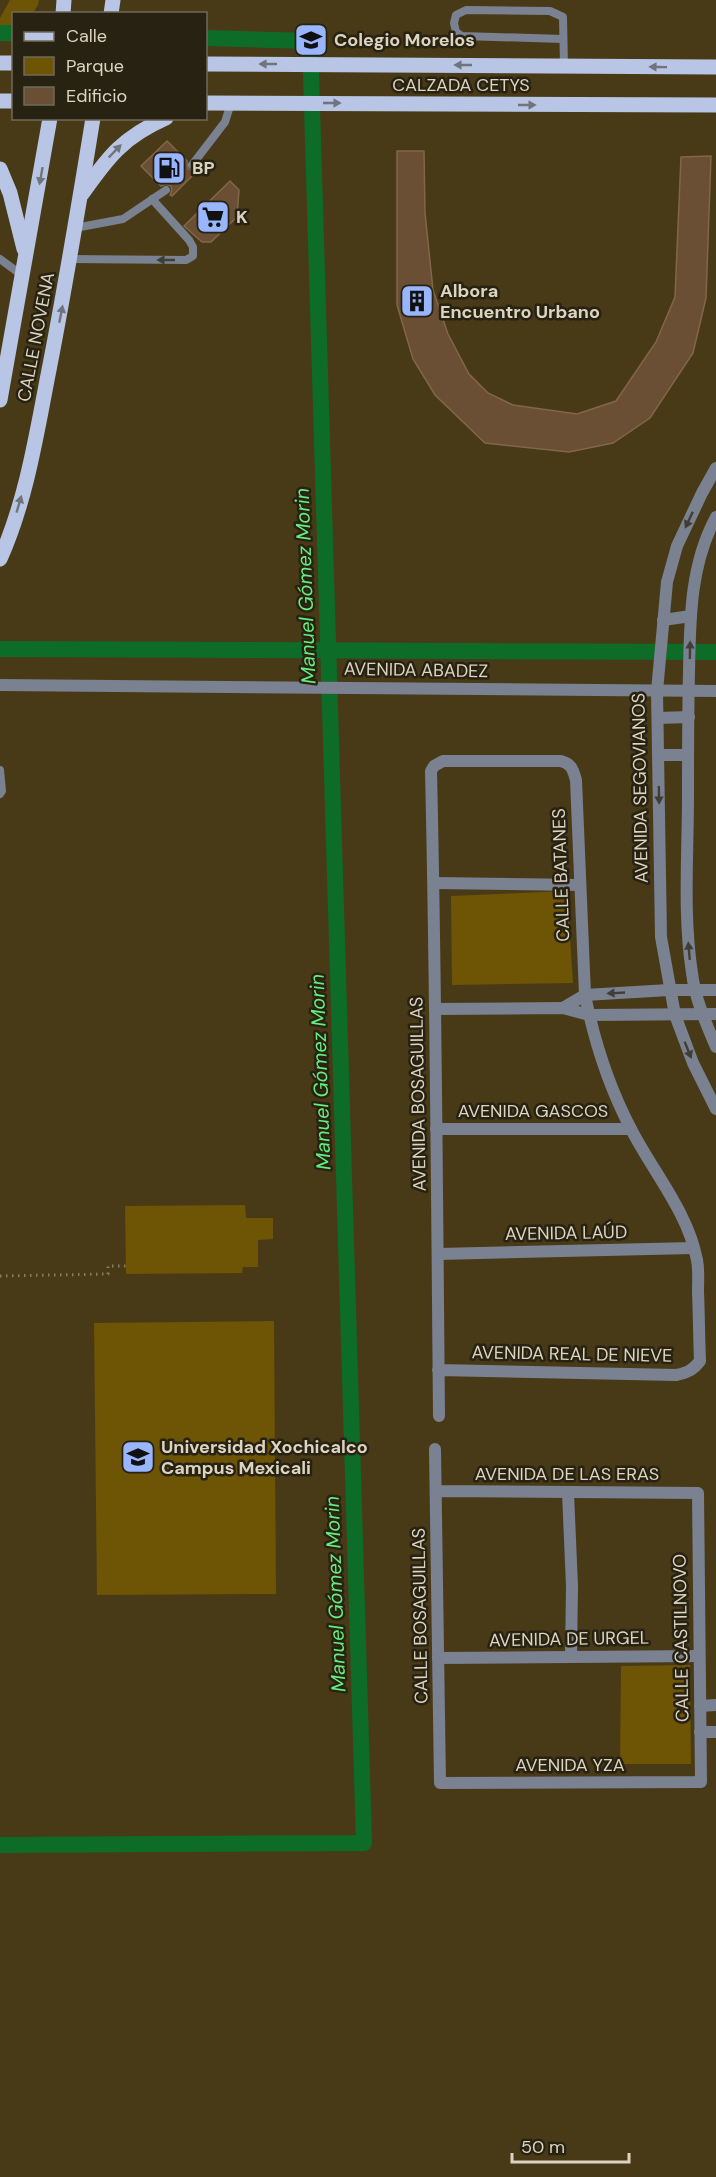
<svg xmlns="http://www.w3.org/2000/svg" width="716" height="2177" viewBox="0 0 716 2177" font-family="'DM Sans',sans-serif">
<style>
.green{fill:#6e5405}
.lines{fill:none;stroke-linecap:round;stroke-linejoin:round}
.canal{stroke:#0d6d28;stroke-width:16}
.building{fill:#6a4f34;stroke:#82664a;stroke-width:1.5}
.path{stroke:#877c60;stroke-width:3;stroke-dasharray:1.5 4.5;stroke-linecap:butt}
.lane{stroke:#7a8190;stroke-width:8}
.street{stroke:#7a8190;stroke-width:12}
.primary{stroke:#b8c5e4;stroke-width:15}
.oneway{fill:#70747c}
.oneway2{fill:#413e38}
.labels{text-anchor:middle;dominant-baseline:central;stroke-width:5;stroke-linejoin:round;paint-order:stroke}
.poi-label{font-size:18px;font-weight:bold;fill:#dcd4c1;stroke:#282213;text-anchor:start}
.street-label{font-size:18px;fill:#dcd4c1;stroke:#282213}
.water-label{font-size:20px;font-style:italic;fill:#64ef7d;stroke:#282213}
</style>
<rect width="100%" height="100%" fill="#483a17"/>
<g class="green">
<path d="M10 0H39L38 5 33 13 14 14 13 31 0 38V18Z"/>
<path d="M567 891 573 983 452 985 451 896Z"/>
<path d="M245 1205 246 1218H273V1239L258 1240V1267H243L242 1273 126 1274 125 1206Z"/>
<path d="M274 1321 276 1594 97 1595 94 1323Z"/>
<path d="M690 1665 691 1764H620L621 1666Z"/>
</g>
<g class="lines">
<g class="canal">
<path d="M0 33H14"/>
<path d="M0 649 716 652"/>
<path d="M0 1845 364 1843 310 41 206 38"/>
</g>
</g>
<g class="building">
<path d="M167 141 187 161 188 169 197 171 172 196 170 195 172 190 171 186 166 184 161 186 141 166Z"/>
<path d="M397 151H424L425 213 433 290 448 334 469 374 488 393 513 405 577 414 616 401 656 342 675 297 681 157 711 156 706 298 693 353 650 418 613 443 569 452 485 443 435 395 413 359 397 305Z"/>
<path d="M230 181 239 190 237 217 211 242H202L184 226Z"/>
</g>
<g class="lines">
<path class="path" d="M0 1276 108 1274V1266H126"/>
<g class="lane">
<path d="M563 39 462 36 456 32 454 23 456 15 466 10 550 11 563 17 564 66"/>
<path d="M192 165 225 122 231 103"/>
<path d="M75 228 123 219 166 190"/>
<path d="M0 259 23 276"/>
<path d="M70 259 186 260 193 256V247L189 240 152 199"/>
<path d="M0 770 2 791 0 794"/>
</g>
<g class="street">
<path d="M716 468 702 493 677 546 667 582 657 691 661 937 675 1015 693 1063 716 1109"/>
<path d="M716 517C690 565 690 619 689 672 688 713 688 754 688 796 688 854 683 915 692 973 695 999 706 1023 716 1047"/>
<path d="M663 620 691 616"/>
<path d="M0 685 716 691"/>
<path d="M658 718 689 717"/>
<path d="M659 755H688"/>
<path d="M434 883 580 885"/>
<path d="M563 1008 585 995 669 990H716"/>
<path d="M435 1009 563 1008 589 1015 716 1014"/>
<path d="M436 1129H631"/>
<path d="M439 1254 693 1248"/>
<path d="M438 1370 676 1375C687 1373 693 1370 700 1361 699 1338 699 1315 698 1292 698 1282 699 1270 697 1260 688 1212 653 1172 631 1129 609 1087 594 1040 585 995L576 780C573 770 572 764 561 761H443L434 766 431 771C436 986 437 1201 439 1416"/>
<path d="M435 1449 440 1783 701 1782 698 1493 437 1491"/>
<path d="M568 1493 572 1586 571 1657"/>
<path d="M438 1658 699 1656"/>
<path d="M700 1706 716 1705"/>
<path d="M700 1732H716"/>
</g>
<g class="primary">
<path d="M63 14 64 0"/>
<path d="M111 14 113 0"/>
<path d="M0 63H14"/>
<path d="M206 64 716 67"/>
<path d="M0 101H14"/>
<path d="M206 103 716 105"/>
<path d="M0 169 10 193 24 249"/>
<path d="M82 194C108 157 123 137 166 118"/>
<path d="M0 400 50 118"/>
<path d="M0 559C26 501 36 437 48 375 65 289 79 204 93 118"/>
</g>
</g>
<defs><path id="oneway-solid" d="M-6-.8H1V-3.2L6.5 0L1 3.2V.8H-6Z" transform="scale(1.5)"/></defs>
<g class="oneway">
<use href="#oneway-solid" transform="translate(268 64) rotate(-180)"/>
<use href="#oneway-solid" transform="translate(463 65) rotate(-180)"/>
<use href="#oneway-solid" transform="translate(658 67) rotate(-179)"/>
<use href="#oneway-solid" transform="translate(332 103)"/>
<use href="#oneway-solid" transform="translate(527 105)"/>
<use href="#oneway-solid" transform="translate(115 151) rotate(-46)"/>
<use href="#oneway-solid" transform="translate(41 176) rotate(100)"/>
<use href="#oneway-solid" transform="translate(61 314) rotate(-79)"/>
<use href="#oneway-solid" transform="translate(19 504) rotate(-74)"/>
</g>
<g class="oneway2">
<use href="#oneway-solid" transform="translate(166 260) rotate(-180)"/>
<use href="#oneway-solid" transform="translate(689 520) rotate(115)"/>
<use href="#oneway-solid" transform="translate(690 650) rotate(-89)"/>
<use href="#oneway-solid" transform="translate(659 795) rotate(89)"/>
<use href="#oneway-solid" transform="translate(689 951) rotate(-95)"/>
<use href="#oneway-solid" transform="translate(616 993) rotate(177)"/>
<use href="#oneway-solid" transform="translate(688 1050) rotate(68)"/>
</g>
<defs>
<symbol id="school-square" viewBox="-11 -11 22 22"><rect x="-9" y="-9" width="18" height="18" rx="4" fill="#98b5fd" stroke="#282213"/><path d="M0-5L7-2L0 1L-7-2ZM-4 1L0 2.5L4 1V4Q0 6-4 4Z" fill="#111"/></symbol>
<symbol id="fuel-square" viewBox="-11 -11 22 22"><rect x="-9" y="-9" width="18" height="18" rx="4" fill="#98b5fd" stroke="#282213"/><path d="M-5.5-6h7V0h2V4h1.3V-2.5L3-4.5l.8-.8L6-3V5H2.5V1h-1V6h-7ZM-4.2-4.7v3.2H.2V-4.7Z" fill="#111"/></symbol>
<symbol id="supermarket-square" viewBox="-11 -11 22 22"><rect x="-9" y="-9" width="18" height="18" rx="4" fill="#98b5fd" stroke="#282213"/><path d="M-6-5.5h2.5l.6 2H6L4.5 2H-2.5L-4.4-4H-6ZM-1.5 3.2a1.3 1.3 0 1 0 .1 0ZM3 3.2a1.3 1.3 0 1 0 .1 0Z" fill="#111"/></symbol>
<symbol id="building-square" viewBox="-11 -11 22 22"><rect x="-9" y="-9" width="18" height="18" rx="4" fill="#98b5fd" stroke="#282213"/><path d="M-4-6H4V6H1V3H-1V6H-4ZM-2.5-4.3h1.7v1.8h-1.7ZM.8-4.3h1.7v1.8H.8ZM-2.5-1h1.7V.8h-1.7ZM.8-1h1.7V.8H.8Z" fill="#111"/></symbol>
<symbol id="university-square" viewBox="-11 -11 22 22"><rect x="-9" y="-9" width="18" height="18" rx="4" fill="#98b5fd" stroke="#282213"/><path d="M0-5L7-2L0 1L-7-2ZM-4 1L0 2.5L4 1V4Q0 6-4 4Z" fill="#111"/></symbol>
</defs>
<g fill-rule="evenodd">
<use href="#school-square" x="292" y="21" width="38" height="38"/>
<use href="#fuel-square" x="150" y="149" width="38" height="38"/>
<use href="#supermarket-square" x="194" y="198" width="38" height="38"/>
<use href="#building-square" x="398" y="282" width="38" height="38"/>
<use href="#university-square" x="119" y="1438" width="38" height="38"/>
</g>
<g class="labels">
<g class="poi-label">
<text x="334" y="40">Colegio Morelos</text>
<text x="192" y="168">BP</text>
<text x="236" y="217">K</text>
<text x="440" y="291">Albora<tspan x="440" dy="21">Encuentro Urbano</tspan></text>
<text x="161" y="1447">Universidad Xochicalco<tspan x="161" dy="21">Campus Mexicali</tspan></text>
</g>
<g class="street-label">
<text x="461" y="85">CALZADA CETYS</text>
<text transform="translate(36 337) rotate(-79)">CALLE NOVENA</text>
<text transform="translate(416 670) rotate(1)">AVENIDA ABADEZ</text>
<text transform="translate(640 788) rotate(-91)">AVENIDA SEGOVIANOS</text>
<text transform="translate(561 875) rotate(-92)">CALLE BATANES</text>
<text transform="translate(418 1094) rotate(-91)">AVENIDA BOSAGUILLAS</text>
<text x="533" y="1111">AVENIDA GASCOS</text>
<text transform="translate(566 1233) rotate(-1)">AVENIDA LAÚD</text>
<text transform="translate(572 1354) rotate(1)">AVENIDA REAL DE NIEVE</text>
<text x="567" y="1474">AVENIDA DE LAS ERAS</text>
<text transform="translate(420 1616) rotate(-91)">CALLE BOSAGUILLAS</text>
<text transform="translate(681 1638) rotate(-91)">CALLE CASTILNOVO</text>
<text transform="translate(569 1639) rotate(-1)">AVENIDA DE URGEL</text>
<text x="570" y="1765">AVENIDA YZA</text>
</g>
<g class="water-label">
<text transform="translate(305 586) rotate(-92)">Manuel Gómez Morin</text>
<text transform="translate(320 1072) rotate(-92)">Manuel Gómez Morin</text>
<text transform="translate(335 1594) rotate(-92)">Manuel Gómez Morin</text>
</g>
</g>
<rect x="12" y="12" width="195" height="108" fill="#282213" stroke="#706959" stroke-width="1.5"/>
<rect x="24" y="32" width="30" height="9" fill="#b8c5e4" stroke="#706959" stroke-width="1.5"/>
<text x="66" y="42" font-size="18" fill="#dcd4c1">Calle</text>
<rect x="24" y="57" width="30" height="18" fill="#6e5405" stroke="#706959" stroke-width="1.5"/>
<text x="66" y="72" font-size="18" fill="#dcd4c1">Parque</text>
<rect x="24" y="87" width="30" height="18" fill="#6a4f34" stroke="#706959" stroke-width="1.5"/>
<text x="66" y="102" font-size="18" fill="#dcd4c1">Edificio</text>
<path d="M512 2153v9h117v-9" fill="none" stroke="#dcd4c1" stroke-width="3"/>
<text x="521" y="2153" font-size="18" fill="#dcd4c1" stroke="#282213" stroke-width="4.5" paint-order="stroke">50 m</text>
</svg>
